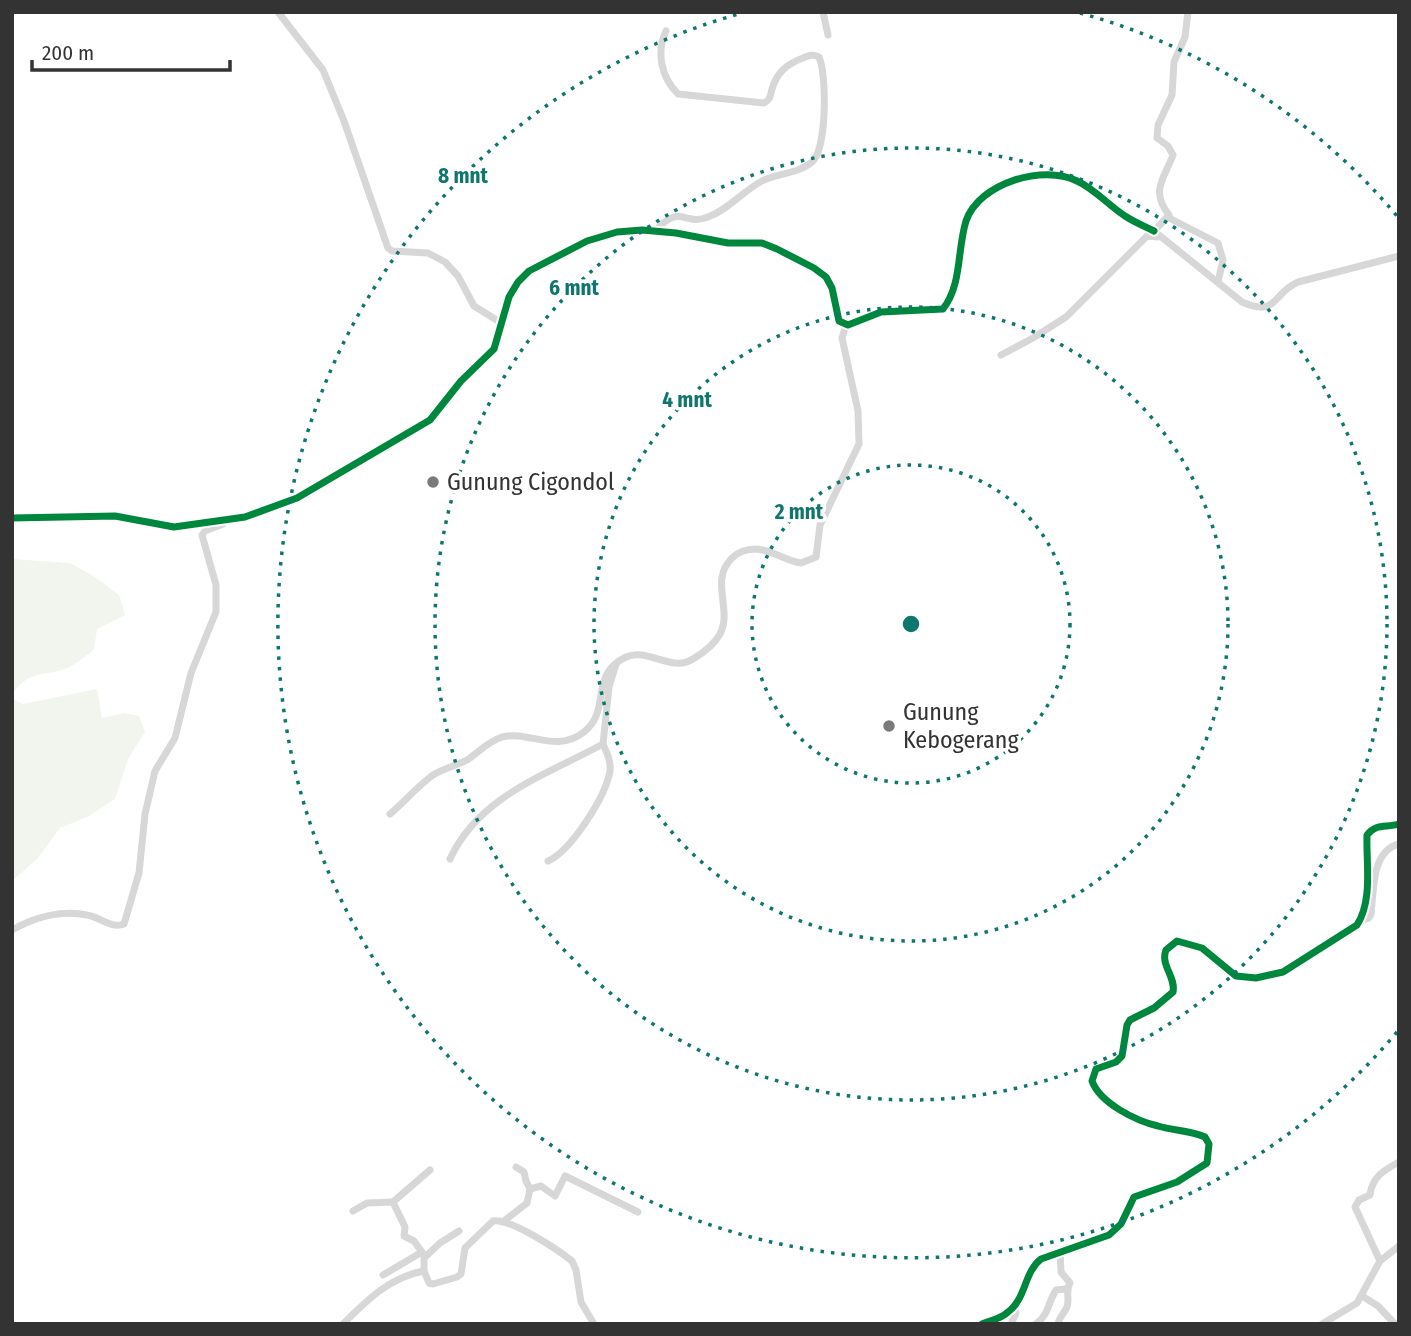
<svg xmlns="http://www.w3.org/2000/svg" width="1411" height="1336" viewBox="0 0 1411 1336" font-family="'Fira Sans Condensed',sans-serif">
<style>
.green{fill:#f1f5ed}
.lines{fill:none;stroke-linecap:round;stroke-linejoin:round}
.minor{stroke:#d7d7d7;stroke-width:7}
.cycleway-casing{stroke:#fff;stroke-width:11}
.cycleway{stroke:#00873e;stroke-width:7}
.ring{fill:none;stroke:#0f766e;stroke-width:3.5;stroke-dasharray:3.5 7}
.poi-dot{fill:#7a7a7a;stroke:#fff;stroke-width:2.5}
.labels{text-anchor:middle;dominant-baseline:central;stroke-width:7;stroke-linejoin:round;paint-order:stroke}
.poi-label{font-size:24px;fill:#333;stroke:#fff;text-anchor:start}
.centre{fill:#0f766e;stroke:#fff;stroke-width:3.5}
.ring-label{font-size:21px;text-anchor:middle;font-weight:bold;fill:#0f766e;stroke:#fff;stroke-width:7;stroke-linejoin:round;paint-order:stroke}
</style>
<rect width="100%" height="100%" fill="#fff"/>
<g class="green">
<path d="M12 559 70 563 95 577 119 595 125 615 97 629 94 649C87 655 79 662 71 666 50 678 29 667 12 695Z"/>
<path d="M97 689 102 718 124 713 139 716 145 732 128 759 115 799 87 817 60 828 37 859 12 881V699L23 704Z"/>
</g>
<g class="lines">
<g class="minor">
<path d="M278 12 323 70 344 121 388 248 392 251 428 253 445 262 458 276 474 306 503 324"/>
<path d="M823 12 828 35"/>
<path d="M1188 12 1185 37 1174 62 1172 95 1158 125 1157 138 1168 146 1173 155C1164 179 1150 191 1169 215L1154 231 1242 302C1278 318 1272 293 1298 282L1399 256"/>
<path d="M1169 218 1218 243 1223 260 1218 282"/>
<path d="M655 231C682 202 683 227 708 217 728 210 743 191 762 181 777 173 798 174 812 162 827 149 827 75 819 57 813 54 810 55 803 58 787 64 777 72 772 89 770 96 771 99 764 103L678 94C661 77 656 52 666 31"/>
<path d="M1001 355 1033 338 1066 317 1147 236 1158 237"/>
<path d="M12 518 115 516 174 527 245 517 297 498 430 420 461 381 494 349 509 297 518 282 529 271 587 241 617 232 642 230 676 233 728 243H762L777 249 814 268 826 277 832 288 839 321 848 325 881 312 943 309C962 285 957 250 966 221 979 183 1043 164 1077 181 1095 189 1109 206 1125 216 1134 222 1144 226 1154 231"/>
<path d="M390 814C404 802 419 785 433 775 444 768 456 766 467 760 479 752 487 742 502 737 529 730 556 754 584 732 612 710 588 675 626 657 648 647 671 673 693 659 703 653 714 645 720 634 733 610 709 580 732 558 738 552 747 549 756 549 772 550 786 561 801 563L816 557 820 525 859 444 858 411 842 338 846 325"/>
<path d="M450 859C479 796 546 775 603 744L609 687 616 664"/>
<path d="M548 861C571 851 606 796 610 771 611 761 607 753 603 744"/>
<path d="M1360 921 1369 918 1371 914C1374 891 1371 851 1399 844"/>
<path d="M12 930C35 917 62 910 87 915 100 917 111 929 124 924L139 873 145 814 155 771 175 738 191 673 216 612V585L202 535 205 531 223 524"/>
<path d="M516 1167 524 1172 526 1181 530 1189"/>
<path d="M393 1202 430 1170"/>
<path d="M353 1211 367 1203 393 1202 405 1227 404 1236 414 1241 422 1252"/>
<path d="M504 1221 527 1203 530 1189 541 1186 555 1196 565 1176 638 1212"/>
<path d="M1380 1261 1355 1207 1359 1200 1370 1195C1372 1177 1384 1170 1399 1162"/>
<path d="M424 1271V1258L440 1243 459 1231"/>
<path d="M383 1275 422 1252 423 1254"/>
<path d="M1362 1296 1378 1306 1395 1324"/>
<path d="M343 1324C367 1300 390 1277 424 1271L429 1283 433 1284 457 1277 461 1274 465 1248 493 1221C510 1218 557 1249 572 1261L576 1270 581 1302 594 1324"/>
<path d="M982 1324C991 1320 1001 1319 1008 1312 1026 1299 1024 1272 1041 1259L1109 1235 1121 1224 1134 1197 1177 1182 1207 1163 1209 1144 1205 1137C1190 1130 1174 1131 1158 1126 1136 1121 1100 1103 1092 1081L1096 1069 1116 1062 1122 1056 1127 1025 1130 1020 1154 1008 1173 992C1176 977 1160 965 1166 950L1177 941 1202 948 1236 976 1256 978 1283 972 1357 925C1373 900 1366 863 1367 835 1376 823 1386 828 1399 824"/>
<path d="M1011 1324 1016 1313 1014 1307"/>
<path d="M1036 1324C1049 1315 1048 1302 1056 1290L1066 1289"/>
<path d="M1058 1324C1059 1317 1064 1314 1067 1307 1070 1299 1065 1291 1070 1283L1061 1272 1060 1252"/>
<path d="M1322 1324 1357 1303 1380 1261 1399 1246"/>
</g>
<defs>
<g id="cycleway">
<path d="M12 518 115 516 174 527 245 517 297 498 430 420 461 381 494 349 509 297 518 282 529 271 587 241 617 232 642 230 676 233 728 243H762L777 249 814 268 826 277 832 288 839 321 848 325 881 312 943 309C962 285 957 250 966 221 979 183 1043 164 1077 181 1095 189 1109 206 1125 216 1134 222 1144 226 1154 231"/>
<path d="M982 1324C991 1320 1001 1319 1008 1312 1026 1299 1024 1272 1041 1259L1109 1235 1121 1224 1134 1197 1177 1182 1207 1163 1209 1144 1205 1137C1190 1130 1174 1131 1158 1126 1136 1121 1100 1103 1092 1081L1096 1069 1116 1062 1122 1056 1127 1025 1130 1020 1154 1008 1173 992C1176 977 1160 965 1166 950L1177 941 1202 948 1236 976 1256 978 1283 972 1357 925C1373 900 1366 863 1367 835 1376 823 1386 828 1399 824"/>
</g>
</defs>
<use href="#cycleway" class="cycleway-casing"/>
<use href="#cycleway" class="cycleway"/>
</g>
<g class="ring">
<circle cx="911" cy="624" r="159"/>
<circle cx="911" cy="624" r="317"/>
<circle cx="911" cy="624" r="476"/>
<path d="M1397 1032A634 634 0 1 1 742 13M1080 13A634 634 0 0 1 1397 216"/>
</g>
<g class="poi-dot">
<circle cx="433" cy="482" r="7"/>
<circle cx="889" cy="726" r="7"/>
</g>
<g class="labels">
<g class="poi-label">
<text x="447" y="482">Gunung Cigondol</text>
<text x="903" y="712">Gunung<tspan x="903" dy="28">Kebogerang</tspan></text>
</g>
</g>
<circle cx="911" cy="624" r="10" class="centre"/>
<g class="ring-label">
<text x="463" y="183">8 mnt</text>
<text x="574" y="295">6 mnt</text>
<text x="687" y="407">4 mnt</text>
<text x="799" y="519">2 mnt</text>
</g>
<rect width="1411" height="1336" fill="none" stroke="#333333" stroke-width="28"/>
<path d="M32 60v10h198v-10" fill="none" stroke="#333333" stroke-width="3.5"/>
<text x="42" y="60" font-size="21" fill="#333333" stroke="#ffffff" stroke-width="5" paint-order="stroke">200 m</text>
</svg>
